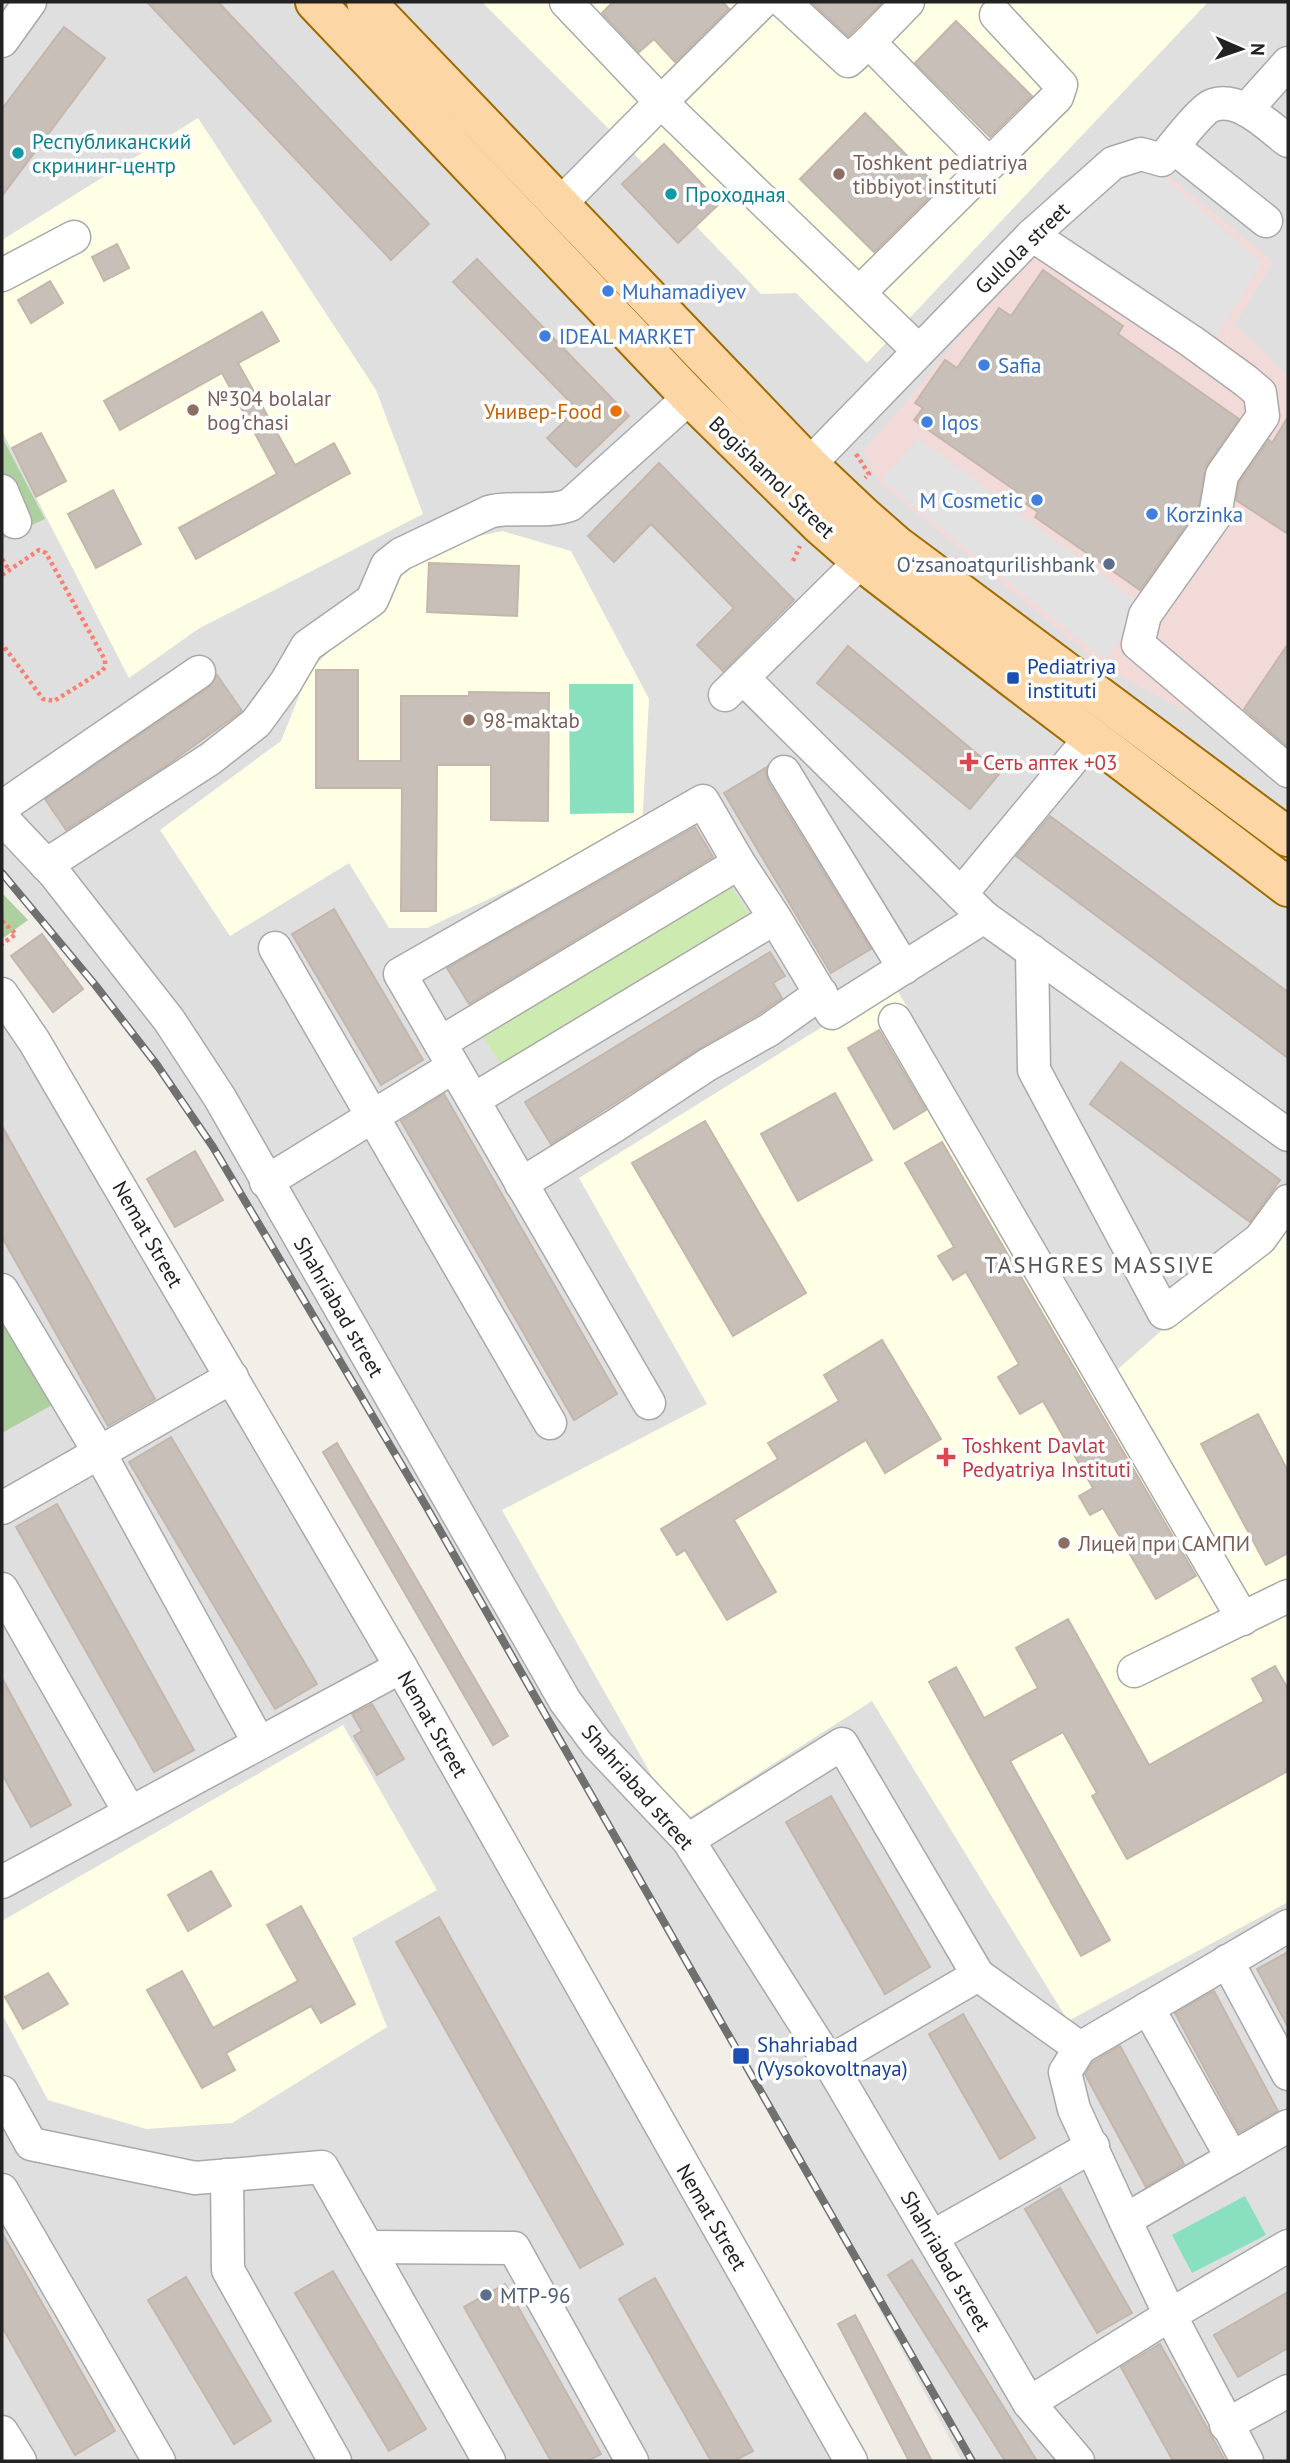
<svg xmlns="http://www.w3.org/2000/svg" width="1290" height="2463" viewBox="0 0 1290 2463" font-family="'PT Sans',sans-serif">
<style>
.residential{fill:#e0dfdf}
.commercial{fill:#f2dad9}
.education{fill:#ffffe5}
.grass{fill:#cdebb0}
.forest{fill:#add19e}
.pitch{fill:#88e0be}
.parking{fill:#e2e2e2}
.building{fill:#c7bfb8;stroke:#c4b6ab;stroke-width:2}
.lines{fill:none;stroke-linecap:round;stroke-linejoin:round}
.minor-casing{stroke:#a9a9a9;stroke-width:35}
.major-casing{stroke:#a06b00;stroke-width:42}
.path{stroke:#fa8072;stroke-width:4.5;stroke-dasharray:3.5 3.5;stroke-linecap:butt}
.minor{stroke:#fff;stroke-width:32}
.major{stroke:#fcd6a4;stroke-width:38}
.rail-casing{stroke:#707070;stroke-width:8}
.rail{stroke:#fff;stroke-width:5;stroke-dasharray:16;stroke-linecap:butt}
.culture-dot{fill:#0f9aa8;stroke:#fff;stroke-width:2.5}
.education-dot{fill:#8d6e63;stroke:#fff;stroke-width:2.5}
.shop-dot{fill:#3f7fe0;stroke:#fff;stroke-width:2.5}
.food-dot{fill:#e8710a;stroke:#fff;stroke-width:2.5}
.service-dot{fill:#5c6f8a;stroke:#fff;stroke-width:2.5}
.transit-dot{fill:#1a4fb4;stroke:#fff;stroke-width:2.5}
.health-dot{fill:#e0444e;stroke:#fff;stroke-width:2.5}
.labels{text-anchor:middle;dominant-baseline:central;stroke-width:7;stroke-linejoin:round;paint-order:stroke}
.culture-label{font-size:21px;fill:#0d838f;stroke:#fff;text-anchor:start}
.education-label{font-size:21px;fill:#785e54;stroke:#fff;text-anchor:start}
.street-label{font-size:21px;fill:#222;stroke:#fff}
.shop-label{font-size:21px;fill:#366cbe;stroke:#fff;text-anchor:start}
.food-label{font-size:21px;fill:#c56008;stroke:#fff;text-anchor:end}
.service-label{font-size:21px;fill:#4e5e75;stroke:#fff;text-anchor:end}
.transit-label{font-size:21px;fill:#164399;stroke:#fff;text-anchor:start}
.health-label{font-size:21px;fill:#be3a42;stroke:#fff;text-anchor:start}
.neighbourhood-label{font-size:23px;letter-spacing:2px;fill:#555;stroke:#fff}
</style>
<rect width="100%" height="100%" fill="#f2efe9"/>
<g class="residential">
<path d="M2 2H1288V2461H962L741 2056 426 1506 213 1147 157 1065 96 986 2 873Z"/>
<path d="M2 994 851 2461H2Z"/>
</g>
<path class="commercial" d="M1148 159 1273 262 1235 324 1288 376V766L1104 667 879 482 863 451 900 410 966 329 1099 190Z"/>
<g class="education">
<path d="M482 2H1208L867 363 796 293 761 294 696 226 678 243 622 184 643 163Z"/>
<path d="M198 118 376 390 423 514 198 629 129 678 2 431V240Z"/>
<path d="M502 531 571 551 649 699 642 827 427 928H389L349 863 230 936 160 830 281 741 309 671 363 619 412 551Z"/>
<path d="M893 983 1118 1369 1288 1219V1902L1068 2021 872 1701 679 1824 502 1510 707 1404 579 1178Z"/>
<path d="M343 1725 437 1890 352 1938 387 2027 232 2123 146 2129 48 2100 2 2014V1921Z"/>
</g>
<path class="grass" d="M730 883 750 917 504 1068 482 1036Z"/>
<g class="forest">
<path d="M2 437 45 519 2 539Z"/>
<path d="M2 893 28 920 2 939Z"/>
<path d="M2 1320 52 1405 2 1433Z"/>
</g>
<g class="pitch">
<path d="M569 684H633L634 813 570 814Z"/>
<path d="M1245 2196 1266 2235 1192 2273 1172 2235Z"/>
</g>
<g class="parking">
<path d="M1148 164 1262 263 1216 337 1057 236 1102 193Z"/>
<path d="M919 438 1144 606 1105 660 882 480Z"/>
</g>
<g class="building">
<path d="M147 2H218L429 224 391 260Z"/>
<path d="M613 2H723L729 9 675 62 654 39 639 52 602 13Z"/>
<path d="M811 2H883L848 36Z"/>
<path d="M956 21 1032 96 990 137 915 63Z"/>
<path d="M64 27 105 58 2 196V109Z"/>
<path d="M865 113 939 188 874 252 800 179Z"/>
<path d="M664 144 720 203 678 243 622 184Z"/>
<path d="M117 244 129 268 104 281 92 257Z"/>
<path d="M477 259 629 416 576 467 547 438 577 409 453 282Z"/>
<path d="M1043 270 1123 326 1118 334 1239 419 1207 465 1198 509 1140 590 1035 517 1038 512 1026 504 1029 500 914 420 923 408 915 403 945 360 957 368 999 308 1011 316Z"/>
<path d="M50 281 63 303 31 323 18 300Z"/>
<path d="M262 312 279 341 238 363 295 465 334 443 350 473 196 559 179 528 277 474 222 373 120 430 104 401Z"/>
<path d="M1288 417V534L1236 500 1239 482 1269 440 1272 443Z"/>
<path d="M41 433 66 481 36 497 12 448Z"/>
<path d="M659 463 794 600 723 671 697 645 734 608 651 524 614 562 588 536Z"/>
<path d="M113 490 141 544 96 568 68 514Z"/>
<path d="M429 563 519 566 517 616 427 612Z"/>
<path d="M1288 644V747L1244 709Z"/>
<path d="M848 646 1000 773 970 809 817 683Z"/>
<path d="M316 670H358V761H401V696H469V692L549 693 548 821 491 820V765H437L436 911H401L402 788H316Z"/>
<path d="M217 675 242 711 167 765 66 830 45 799 209 687Z"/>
<path d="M767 767 766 773 768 782 871 949 831 973 724 793Z"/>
<path d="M1050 816 1288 992V1058L1016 856Z"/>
<path d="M695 827 713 857 469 1004 447 968Z"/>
<path d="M334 909 423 1060 381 1085 292 934Z"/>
<path d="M42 934 83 989 53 1012 11 956Z"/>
<path d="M770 952 785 976 773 983 782 998 759 1014 697 1050 551 1144 525 1102Z"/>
<path d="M879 1030 926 1110 894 1129 848 1048Z"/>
<path d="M1121 1062 1280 1180 1250 1222 1090 1104Z"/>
<path d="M835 1093 872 1160 798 1201 761 1134Z"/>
<path d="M444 1094 617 1394 574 1420 401 1121Z"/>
<path d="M705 1121 806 1293 733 1336 632 1163Z"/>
<path d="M2 1126 155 1399 108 1426 2 1237Z"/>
<path d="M942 1142 1196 1576 1156 1599 1103 1508 1090 1515 1079 1496 1093 1488 1043 1401 1020 1414 998 1377 1019 1364 966 1272 953 1280 938 1256 954 1247 905 1163Z"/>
<path d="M195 1151 223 1200 175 1227 147 1179Z"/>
<path d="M882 1340 941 1439 885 1473 866 1440 734 1520 776 1592 727 1620 685 1550 677 1555 661 1529 778 1459 768 1443 839 1401 824 1375Z"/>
<path d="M1258 1414 1288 1471V1553L1266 1565 1201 1444Z"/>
<path d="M171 1437 317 1684 275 1709 129 1462Z"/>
<path d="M337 1443 508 1736 493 1745 323 1452Z"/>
<path d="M57 1504 194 1750 154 1772 16 1527Z"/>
<path d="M1068 1619 1149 1765 1264 1701 1252 1679 1275 1666 1288 1689V1771L1127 1859 1092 1796 1097 1793 1063 1732 1010 1761 1110 1940 1081 1956 929 1682 956 1667 984 1718 1038 1688 1016 1648Z"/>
<path d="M2 1678 71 1805 31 1827 2 1774Z"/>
<path d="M372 1704 404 1759 377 1775 354 1736 362 1731 352 1714Z"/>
<path d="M831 1796 930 1967 885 1994 786 1822Z"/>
<path d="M211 1871 231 1906 188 1931 168 1895Z"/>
<path d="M301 1906 355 2004 321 2023 311 2006 226 2053 235 2070 202 2088 147 1990 182 1971 213 2028 298 1981 267 1925Z"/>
<path d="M439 1917 623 2244 580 2268 396 1942Z"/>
<path d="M1288 1952V2027L1257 1969Z"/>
<path d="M48 1973 68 2004 23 2029 5 1997Z"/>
<path d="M1214 1991 1278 2111 1239 2133 1175 2013Z"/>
<path d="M963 2014 1035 2138 1000 2159 929 2034Z"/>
<path d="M1120 2046 1184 2164 1146 2187 1085 2074 1093 2062Z"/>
<path d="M1060 2188 1132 2313 1097 2333 1025 2209Z"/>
<path d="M2 2233 115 2431 75 2455 2 2327Z"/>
<path d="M912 2260 1037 2461H1005L888 2275Z"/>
<path d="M333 2271 426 2429 389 2451 295 2293Z"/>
<path d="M186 2277 271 2421 234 2444 148 2300Z"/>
<path d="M655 2278 753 2451 734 2461H711L619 2299Z"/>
<path d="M505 2284 601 2454 588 2461H551L464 2307Z"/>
<path d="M1288 2292V2348L1238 2377 1214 2335Z"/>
<path d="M855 2315 932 2461H909L838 2324Z"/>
<path d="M1160 2344 1210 2433 1225 2461H1173L1121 2367Z"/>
</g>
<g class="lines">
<defs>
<g id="minor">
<path d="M762 2 661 102 919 351"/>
<path d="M784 2 848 61 869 42"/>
<path d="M908 2 869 42 989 164"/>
<path d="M2 41 30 2"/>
<path d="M1246 110 1288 63"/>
<path d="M1173 147 1266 221"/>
<path d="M560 204 661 102 566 2"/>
<path d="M1032 235 1191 341 1246 381 1260 393 1263 416 1222 475 1215 516 1145 615 1138 644 1288 771"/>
<path d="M2 275 74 237"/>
<path d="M859 293 1057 97 1061 85 996 15"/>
<path d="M793 481 1032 235 1113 163 1141 154 1162 160C1171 149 1200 111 1211 106 1238 94 1268 126 1288 141"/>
<path d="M2 491 15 522"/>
<path d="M743 678 984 917 832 1013 775 918"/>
<path d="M725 695 861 561"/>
<path d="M784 772 904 968"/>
<path d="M2 807 199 672"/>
<path d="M2 818 54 873 169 1020 220 1098 565 1701 597 1744 688 1840 829 2062 1029 2403 1078 2461"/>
<path d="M46 865 210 759 256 723 286 682 307 646 372 600 387 565 401 554 489 512C515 505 545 514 570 505L690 397"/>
<path d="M961 894 1091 737"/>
<path d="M984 917 1288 1135"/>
<path d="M275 948 550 1423"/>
<path d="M1032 951 1034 1070 1164 1313 1260 1239 1288 1201"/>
<path d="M2 994 34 1041 401 1667 851 2461"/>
<path d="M895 1020 1243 1619"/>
<path d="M440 1043 739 863"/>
<path d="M473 1100 775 918 739 863 703 801 400 974C483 1117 566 1260 649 1403"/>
<path d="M266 1182 453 1067"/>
<path d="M521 1184 616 1125 707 1065 769 1030 821 993"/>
<path d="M2 1290 99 1452 259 1743"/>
<path d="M2 1508 232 1377"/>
<path d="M2 1589 130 1813"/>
<path d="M1134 1671 1288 1596"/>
<path d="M688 1840 842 1744 978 1975 1080 2048"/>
<path d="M2 1882 401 1667"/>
<path d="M1227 1961 1288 2074"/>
<path d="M829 2062 978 1975"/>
<path d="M2 2092 31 2144 195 2178 322 2167 489 2461"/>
<path d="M1232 2158 1288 2126"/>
<path d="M227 2175 228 2270 335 2461"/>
<path d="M2 2190 159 2461"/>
<path d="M1125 2220 1232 2158 1148 2008"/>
<path d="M932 2237 1093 2146"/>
<path d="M368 2247 514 2248 632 2461"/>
<path d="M1029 2403 1170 2315 1288 2246"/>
<path d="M1226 2425 1288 2391"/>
<path d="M2 2432 20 2461"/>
<path d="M1247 2461 1170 2315 1125 2220 1074 2109 1065 2072 1080 2048 1288 1926"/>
</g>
<g id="major">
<path d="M315 2 690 397 820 525 861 561 1013 678 1288 887"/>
<path d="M366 2 809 465 863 516 896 545 1288 837"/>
</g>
</defs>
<use href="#minor" class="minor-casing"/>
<use href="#major" class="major-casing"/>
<g class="path">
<path d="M856 454 869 474 865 478"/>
<path d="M2 559 9 570"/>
<path d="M793 561 800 546"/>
<path d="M2 575 39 550 46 553 105 660V667L102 671 54 701 43 699 2 644"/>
<path d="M2 921 16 934 2 944"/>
</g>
<use href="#minor" class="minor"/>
<use href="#major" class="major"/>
<defs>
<path id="rail" d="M2 873 96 986 157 1065 213 1147 426 1506 972 2461"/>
</defs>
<use href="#rail" class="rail-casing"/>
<use href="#rail" class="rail"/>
</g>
<g class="culture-dot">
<circle cx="18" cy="153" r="7"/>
<circle cx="671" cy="194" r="7"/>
</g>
<g class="education-dot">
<circle cx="839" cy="174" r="7"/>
<circle cx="193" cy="410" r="7"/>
<circle cx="469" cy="720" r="7"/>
<circle cx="1064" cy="1543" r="7"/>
</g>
<g class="shop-dot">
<circle cx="608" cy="291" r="7"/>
<circle cx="545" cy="336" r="7"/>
<circle cx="984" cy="365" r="7"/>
<circle cx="927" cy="422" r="7"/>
<circle cx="1037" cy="500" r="7"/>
<circle cx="1152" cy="514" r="7"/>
</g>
<circle class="food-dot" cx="616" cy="411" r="7"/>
<g class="service-dot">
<circle cx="1109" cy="564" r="7"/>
<circle cx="486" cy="2295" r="7"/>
</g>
<g class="transit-dot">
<rect x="1006" y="671" width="14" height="14" rx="3.5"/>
<rect x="732" y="2047" width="18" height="18" rx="3.5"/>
</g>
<g class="health-dot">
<path d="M965.5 751.5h7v7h7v7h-7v7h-7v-7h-7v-7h7z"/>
<path d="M942.5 1446.5h7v7h7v7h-7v7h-7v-7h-7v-7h7z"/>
</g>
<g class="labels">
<g class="culture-label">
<text x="32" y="141">Республиканский<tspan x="32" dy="24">скрининг-центр</tspan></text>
<text x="685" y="194">Проходная</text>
</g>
<g class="education-label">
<text x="853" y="162">Toshkent pediatriya<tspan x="853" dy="24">tibbiyot instituti</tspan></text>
<text x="207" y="398">№304 bolalar<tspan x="207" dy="24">bog'chasi</tspan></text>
<text x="483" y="720">98-maktab</text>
<text x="1078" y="1543">Лицей при САМПИ</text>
</g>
<g class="street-label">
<text transform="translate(1022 248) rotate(-44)">Gullola street</text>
<text transform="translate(772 477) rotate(44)">Bogishamol Street</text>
<text transform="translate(148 1234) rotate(60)">Nemat Street</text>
<text transform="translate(339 1307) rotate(60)">Shahriabad street</text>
<text transform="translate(433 1724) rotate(60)">Nemat Street</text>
<text transform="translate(638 1787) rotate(49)">Shahriabad street</text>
<text transform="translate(712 2217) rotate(60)">Nemat Street</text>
<text transform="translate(946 2261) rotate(60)">Shahriabad street</text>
</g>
<g class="shop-label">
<text x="622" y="291">Muhamadiyev</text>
<text x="559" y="336">IDEAL MARKET</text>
<text x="998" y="365">Safia</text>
<text x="941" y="422">Iqos</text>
<text x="1023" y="500" text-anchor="end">M Cosmetic</text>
<text x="1166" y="514">Korzinka</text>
</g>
<g class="food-label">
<text x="602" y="411">Универ-Food</text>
</g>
<g class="service-label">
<text x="1095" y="564">Oʻzsanoatqurilishbank</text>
<text x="500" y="2295" text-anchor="start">MTP-96</text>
</g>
<g class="transit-label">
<text x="1027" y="666">Pediatriya<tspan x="1027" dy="24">instituti</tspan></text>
<text x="757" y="2044">Shahriabad<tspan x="757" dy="24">(Vysokovoltnaya)</tspan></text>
</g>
<g class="health-label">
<text x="983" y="762">Сеть аптек +03</text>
<text x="962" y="1445">Toshkent Davlat<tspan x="962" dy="24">Pedyatriya Instituti</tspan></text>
</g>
<g class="neighbourhood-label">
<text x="1100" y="1264">TASHGRES MASSIVE</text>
</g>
</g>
<rect width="1290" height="2463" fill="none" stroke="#222222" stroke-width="7"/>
<g transform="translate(1241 49) rotate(92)" stroke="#ffffff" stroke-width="5" paint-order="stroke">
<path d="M0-5L12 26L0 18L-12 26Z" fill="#222222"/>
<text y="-10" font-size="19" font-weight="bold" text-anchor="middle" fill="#222222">N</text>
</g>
</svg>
